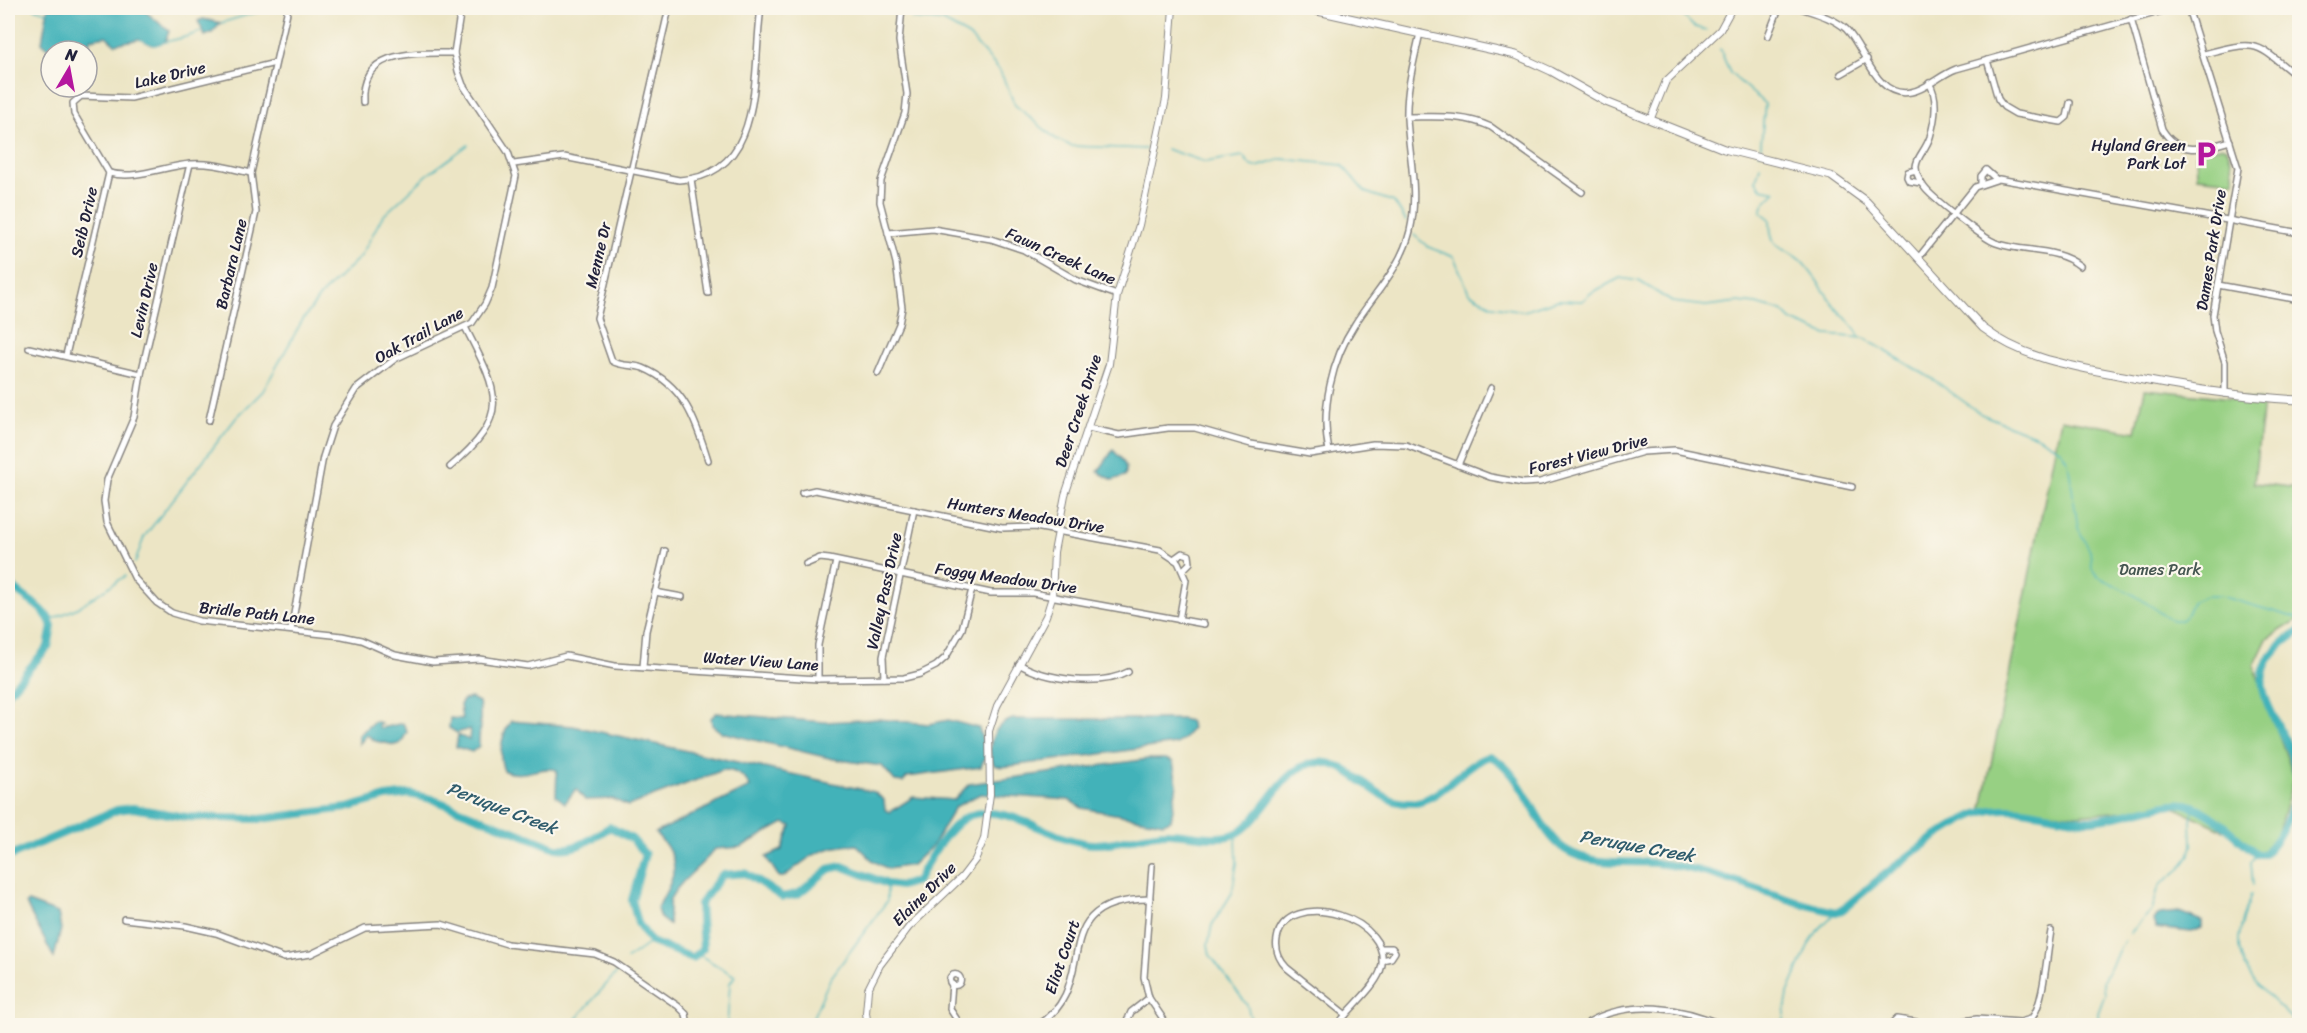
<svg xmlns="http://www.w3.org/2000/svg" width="2307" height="1033" viewBox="0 0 2307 1033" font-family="Sriracha,sans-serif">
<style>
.green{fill:#97d083;stroke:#5c795f;stroke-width:1.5}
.water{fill:#42b2b9;stroke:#326a7a;stroke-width:1.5}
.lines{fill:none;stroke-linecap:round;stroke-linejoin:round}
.stream{stroke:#42b2b9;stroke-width:1.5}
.river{stroke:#42b2b9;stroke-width:8}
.minor-casing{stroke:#878480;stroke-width:8}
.tertiary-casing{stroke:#878480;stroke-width:8}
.secondary-casing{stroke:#878480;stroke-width:9}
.minor{stroke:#fff;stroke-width:5}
.tertiary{stroke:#fff;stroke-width:6}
.secondary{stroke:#fff;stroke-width:7}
.labels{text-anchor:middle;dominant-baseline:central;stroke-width:4.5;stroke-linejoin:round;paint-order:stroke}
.street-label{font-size:16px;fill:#22223b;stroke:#fbf7ec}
.poi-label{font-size:16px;fill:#22223b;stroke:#fbf7ec;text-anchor:end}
.park-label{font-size:16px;fill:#455651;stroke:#fbf7ec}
.water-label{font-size:18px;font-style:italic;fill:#2f5c6d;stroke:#fbf7ec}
</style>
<rect width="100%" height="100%" fill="#fbf7ec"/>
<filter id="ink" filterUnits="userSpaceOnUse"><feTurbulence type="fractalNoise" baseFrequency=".0167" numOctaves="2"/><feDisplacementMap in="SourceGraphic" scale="12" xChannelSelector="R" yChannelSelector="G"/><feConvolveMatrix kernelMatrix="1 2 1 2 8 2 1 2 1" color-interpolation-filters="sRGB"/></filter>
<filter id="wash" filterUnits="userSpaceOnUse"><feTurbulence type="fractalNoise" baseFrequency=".008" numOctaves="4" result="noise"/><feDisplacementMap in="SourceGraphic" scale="24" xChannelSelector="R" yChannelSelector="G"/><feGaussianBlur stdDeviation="1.35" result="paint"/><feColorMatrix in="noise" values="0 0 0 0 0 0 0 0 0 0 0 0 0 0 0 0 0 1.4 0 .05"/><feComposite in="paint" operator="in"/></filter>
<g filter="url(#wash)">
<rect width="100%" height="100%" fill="#ece5c5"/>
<g class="green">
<path d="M2222 146 2227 148 2232 163 2234 181 2197 177 2196 153Z"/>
<path d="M2145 389 2263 401 2254 483 2299 488V619L2267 639 2254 666 2294 777 2277 835 2260 854 2248 849 2228 832 2174 807 2076 815 2008 807 1981 813 2061 419 2136 432Z"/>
</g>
<g class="water">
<path d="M48 8H141L169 31 165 42 153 45 140 39 115 44 106 36 90 39 89 47 51 52 42 42Z"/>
<path d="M203 19 221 23 212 33 205 36 198 21Z"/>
<path d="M1113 450C1121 458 1129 465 1125 476L1113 480 1098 472Z"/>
<path d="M471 698 479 702C482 718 479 730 479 746L472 752 456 747 458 735 469 740 470 729 457 733 449 728 450 718 462 719 460 705 463 700Z"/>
<path d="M716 713 825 722 879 719 929 724 948 720 979 728 986 754 981 767 907 777 903 782 895 781 882 766 833 759 721 732 712 725 711 718Z"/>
<path d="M1013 719H1182L1189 721 1192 728 1185 738 1176 744 1002 767 994 765C985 746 993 724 1013 719Z"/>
<path d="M374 721 381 723 378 726 381 728 403 723 407 732 401 743 395 745 375 741 367 735 359 744V735Z"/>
<path d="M511 721 573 726 874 792 884 800 885 810 890 812 913 797 954 800 969 784 1148 759H1166L1173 762 1177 784 1171 820 1163 823 1082 808 1069 800 980 794 955 807 933 845 912 865 888 869 873 861 857 845C824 845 809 856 784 877H779L766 857 782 850 791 826 784 823 741 847 715 849C705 863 675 885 670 900 668 907 670 918 669 925L660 918 657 909C674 877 685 862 655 833L750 787C746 776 734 770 723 770L628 806 613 799 585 800 576 789 565 803 556 796 557 770C539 765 525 779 504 771 498 756 501 735 511 721Z"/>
<path d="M28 902 58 913 61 929 54 958 29 910 26 903Z"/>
<path d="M2179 912 2202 921V928L2191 932 2155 928 2154 920 2160 914Z"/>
</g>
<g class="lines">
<g class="stream">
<path d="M34 8 47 12"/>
<path d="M1676 8 1693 26 1706 30"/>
<path d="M912 19 942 21 969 36 1000 71 1015 105 1056 139 1071 146 1146 149"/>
<path d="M221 23 270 8"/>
<path d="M140 39 155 45C171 40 187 38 202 31"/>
<path d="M1720 49 1730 73 1765 104 1760 153"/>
<path d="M1166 149 1205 162 1243 156 1251 166 1257 167 1282 159 1342 165 1365 192 1394 202 1406 221"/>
<path d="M1760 166 1756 181 1761 188 1776 191 1764 203 1761 212 1770 219C1770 257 1784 243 1803 263 1815 276 1825 293 1836 308 1844 318 1855 324 1859 336"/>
<path d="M1414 235 1428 247 1454 257 1469 293 1493 306 1524 311 1558 300 1582 301 1591 293 1620 278 1639 281 1672 302 1706 306 1738 302 1756 304 1782 311 1792 321 1827 335 1864 338 1934 380 1981 414 2039 437 2061 450 2068 462 2078 528 2090 551 2092 569 2097 576 2136 596 2172 620H2181L2186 616 2192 602 2206 596H2220L2300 619"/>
<path d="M135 563 144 537 236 418 263 391 302 321 321 295 361 256 382 217 427 175 468 145"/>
<path d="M50 620 77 608 125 576"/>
<path d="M1236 834 1237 863 1232 893 1212 925 1208 945 1210 955 1247 1005 1253 1026"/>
<path d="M2253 885 2251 863 2257 854"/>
<path d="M2251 894C2247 908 2240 925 2239 939 2237 977 2276 1000 2298 1026"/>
<path d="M2130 933 2152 910 2159 886 2181 868 2189 857 2192 845 2191 819 2194 807"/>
<path d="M693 958 701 956 735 976 730 983 727 1026"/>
<path d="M627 959 651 942"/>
<path d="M570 1026 618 971"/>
<path d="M809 1026 830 979 887 901V884"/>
<path d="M1783 1026 1788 993 1808 946 1818 930 1836 912"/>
<path d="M2099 1026 2098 1013 2105 994 2103 981 2124 941"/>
</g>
<g class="river">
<path d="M8 582C21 599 45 604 52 626L48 647 8 693"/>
<path d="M8 857 117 810 133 808 186 817 260 819 347 808 386 797 409 794 432 799 556 848C577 851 592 838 610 827L632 839 645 854 632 900 638 923 651 942 693 958 703 948 700 904 722 875 745 873 782 897 798 894 829 869 842 866 887 884 901 886 917 881C927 862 950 822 971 815 1010 803 1055 843 1094 844 1119 845 1145 832 1170 833 1190 833 1224 844 1242 830 1266 812 1280 773 1309 764 1348 753 1371 803 1408 803 1441 803 1460 765 1490 756 1526 773 1535 831 1566 850 1592 866 1627 861 1655 863 1718 869 1775 900 1836 912L1842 910C1874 883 1953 815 1992 810 2024 805 2056 819 2087 820 2114 820 2166 800 2186 804 2212 810 2237 838 2257 854H2264C2283 835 2302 797 2296 770 2285 716 2224 677 2300 631"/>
</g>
</g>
</g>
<g filter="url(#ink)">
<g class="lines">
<defs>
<g id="minor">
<path d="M669 8 597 318 612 361C621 367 633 364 643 368 684 385 696 421 708 460"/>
<path d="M1800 8C1815 13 1834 18 1846 29 1866 49 1875 99 1911 92 1927 89 1940 75 1956 69L2173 8"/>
<path d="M2188 8 2238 168 2213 315 2215 331 2225 362V394"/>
<path d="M1905 9 1906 8"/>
<path d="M2131 19 2162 129C2179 157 2203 149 2230 141"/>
<path d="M1768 36 1779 8"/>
<path d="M2204 54C2261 39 2255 43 2300 79"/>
<path d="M1987 60 1998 99 2004 107 2016 114 2061 122 2067 117 2070 103"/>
<path d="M1841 74 1867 59"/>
<path d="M1929 83C1939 98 1935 120 1930 137 1923 158 1906 161 1924 187 1931 197 1984 239 1996 243 2024 253 2056 247 2080 266"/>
<path d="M363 102C359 48 418 53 454 53"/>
<path d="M1407 117C1436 117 1464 114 1491 127L1582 192"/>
<path d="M190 164 141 374 134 417 107 480 104 501 107 522 135 579 157 603 172 613 199 621 342 636 361 640 395 655 433 662 479 659 528 666 566 656 615 666 818 679 904 678 920 674 936 666 946 657 962 629 972 589"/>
<path d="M514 164 564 157 679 180C767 176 752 68 761 8"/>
<path d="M1916 170 1908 172 1907 177 1909 181 1921 183"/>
<path d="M109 173C138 180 163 166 191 164 211 162 232 169 251 173"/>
<path d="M691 179 708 293"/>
<path d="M1981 184V176L1986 170 1996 179"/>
<path d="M888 233 933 229 991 239 1024 250 1076 280 1117 295"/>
<path d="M1919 257 1975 187 1999 179 2300 233"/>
<path d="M2218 285 2300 300"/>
<path d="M29 348 141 374"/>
<path d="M66 355 109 173 74 114 73 103 81 96 131 98 275 63"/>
<path d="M878 373 899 324 902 308 896 263 880 202 881 181 905 113 907 94 899 41 902 8"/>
<path d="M209 420 256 212 251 173 288 8"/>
<path d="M1088 428 1119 435 1168 428H1195L1251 444 1310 454 1373 444 1406 445 1490 477 1523 483 1540 482 1643 452 1675 450 1852 487"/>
<path d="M1329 451C1320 410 1332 359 1355 324 1374 294 1401 268 1410 231 1419 193 1409 156 1407 118 1406 89 1414 61 1420 33"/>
<path d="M1458 465 1491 388"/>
<path d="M450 467C512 415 499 393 465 327"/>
<path d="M802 493 815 490 1002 528 1035 527 1160 550 1178 562 1186 580 1179 620"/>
<path d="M1175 558 1182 553 1189 555 1190 563 1183 570"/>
<path d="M806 564 820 558 829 559 991 593H1033L1204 624"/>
<path d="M655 592 682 597"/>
<path d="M291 630 323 457 333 426 356 389 395 359 472 323 485 304 492 288 516 176 508 152 463 85 458 71 454 53 461 8"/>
<path d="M1019 664C1046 680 1100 687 1128 672"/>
<path d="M643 667 646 631 665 551"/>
<path d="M884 678 883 657 914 510"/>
<path d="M818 679V645L836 561"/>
<path d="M1152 866 1144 977 1149 998 1168 1026"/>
<path d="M124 919 185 926 216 933 284 958 311 954 365 928 441 924 507 944 595 954 614 962 678 1006 686 1014 688 1026"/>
<path d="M1381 948H1392L1395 952 1391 958 1382 960"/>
<circle cx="955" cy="980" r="5.5"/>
<path d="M952 984 950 1009 961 1026"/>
<path d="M1037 1026C1105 984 1040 900 1150 899"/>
<path d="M1125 1026 1131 1012 1149 998"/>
<path d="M1337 1026C1349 1008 1372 991 1380 972 1400 918 1285 885 1277 939 1275 951 1279 960 1287 968L1346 1015"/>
<path d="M1588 1026 1589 1022C1629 999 1683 1007 1724 1026"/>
<path d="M1890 1026 1897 1019 1935 1025 1977 1019 2020 1022 2031 1019C2044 1005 2047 951 2051 931"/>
</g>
<g id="tertiary">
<path d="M1651 118 1666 81 1720 30 1732 8"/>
<path d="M868 1026 866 1013 868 989 880 965 909 927 962 877 975 860 984 839 990 794 989 731 997 706 1046 616 1052 597 1054 552 1065 495 1109 364 1117 295 1139 225 1166 99 1173 8"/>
</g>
<path id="secondary" d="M1304 8 1516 55 1551 71 1606 102 1724 149 1831 176 1867 202 1983 328C2025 360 2073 366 2123 376 2182 388 2240 397 2300 400"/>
</defs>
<use href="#minor" class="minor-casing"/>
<use href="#tertiary" class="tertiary-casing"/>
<use href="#secondary" class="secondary-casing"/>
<use href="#minor" class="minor"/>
<use href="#tertiary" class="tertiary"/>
<use href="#secondary" class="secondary"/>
</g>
</g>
<defs>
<symbol id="parking-bare" viewBox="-9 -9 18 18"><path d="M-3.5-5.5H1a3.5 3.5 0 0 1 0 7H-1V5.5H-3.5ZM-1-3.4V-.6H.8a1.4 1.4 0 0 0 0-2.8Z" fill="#b5179e" stroke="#fbf7ec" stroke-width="2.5" paint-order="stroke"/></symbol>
</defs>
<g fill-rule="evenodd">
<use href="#parking-bare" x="2187" y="135" width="38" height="38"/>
</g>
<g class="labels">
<g class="street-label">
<text transform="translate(170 75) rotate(-13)">Lake Drive</text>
<text transform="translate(84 222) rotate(-77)">Seib Drive</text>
<text transform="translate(2211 250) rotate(-81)">Dames Park Drive</text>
<text transform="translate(598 255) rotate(-77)">Menne Dr</text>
<text transform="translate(1061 256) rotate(24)">Fawn Creek Lane</text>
<text transform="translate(231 264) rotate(-77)">Barbara Lane</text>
<text transform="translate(144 300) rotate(-77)">Levin Drive</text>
<text transform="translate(419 335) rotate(-29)">Oak Trail Lane</text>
<text transform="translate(1078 411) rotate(-72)">Deer Creek Drive</text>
<text transform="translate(1588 454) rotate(-14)">Forest View Drive</text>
<text transform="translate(1026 515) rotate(9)">Hunters Meadow Drive</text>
<text transform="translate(1006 578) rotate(8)">Foggy Meadow Drive</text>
<text transform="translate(884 591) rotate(-78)">Valley Pass Drive</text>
<text transform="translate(257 613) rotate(6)">Bridle Path Lane</text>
<text transform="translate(761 661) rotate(4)">Water View Lane</text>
<text transform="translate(924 894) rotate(-45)">Elaine Drive</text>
<text transform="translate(1062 957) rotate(-71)">Eliot Court</text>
</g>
<g class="poi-label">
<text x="2186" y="145">Hyland Green<tspan x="2186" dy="18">Park Lot</tspan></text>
</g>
<g class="park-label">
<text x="2160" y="569">Dames Park</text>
</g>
<g class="water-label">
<text transform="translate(502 808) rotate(21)">Peruque Creek</text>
<text transform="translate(1637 846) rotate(10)">Peruque Creek</text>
</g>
</g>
<rect width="2307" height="1033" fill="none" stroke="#fbf7ec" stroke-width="30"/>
<g transform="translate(69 69) rotate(10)"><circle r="28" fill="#fbf7ec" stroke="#a4a2a5" stroke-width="1.5"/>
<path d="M0-4.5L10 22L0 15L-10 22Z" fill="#b5179e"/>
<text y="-9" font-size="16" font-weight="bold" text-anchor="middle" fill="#22223b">N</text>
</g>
</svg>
